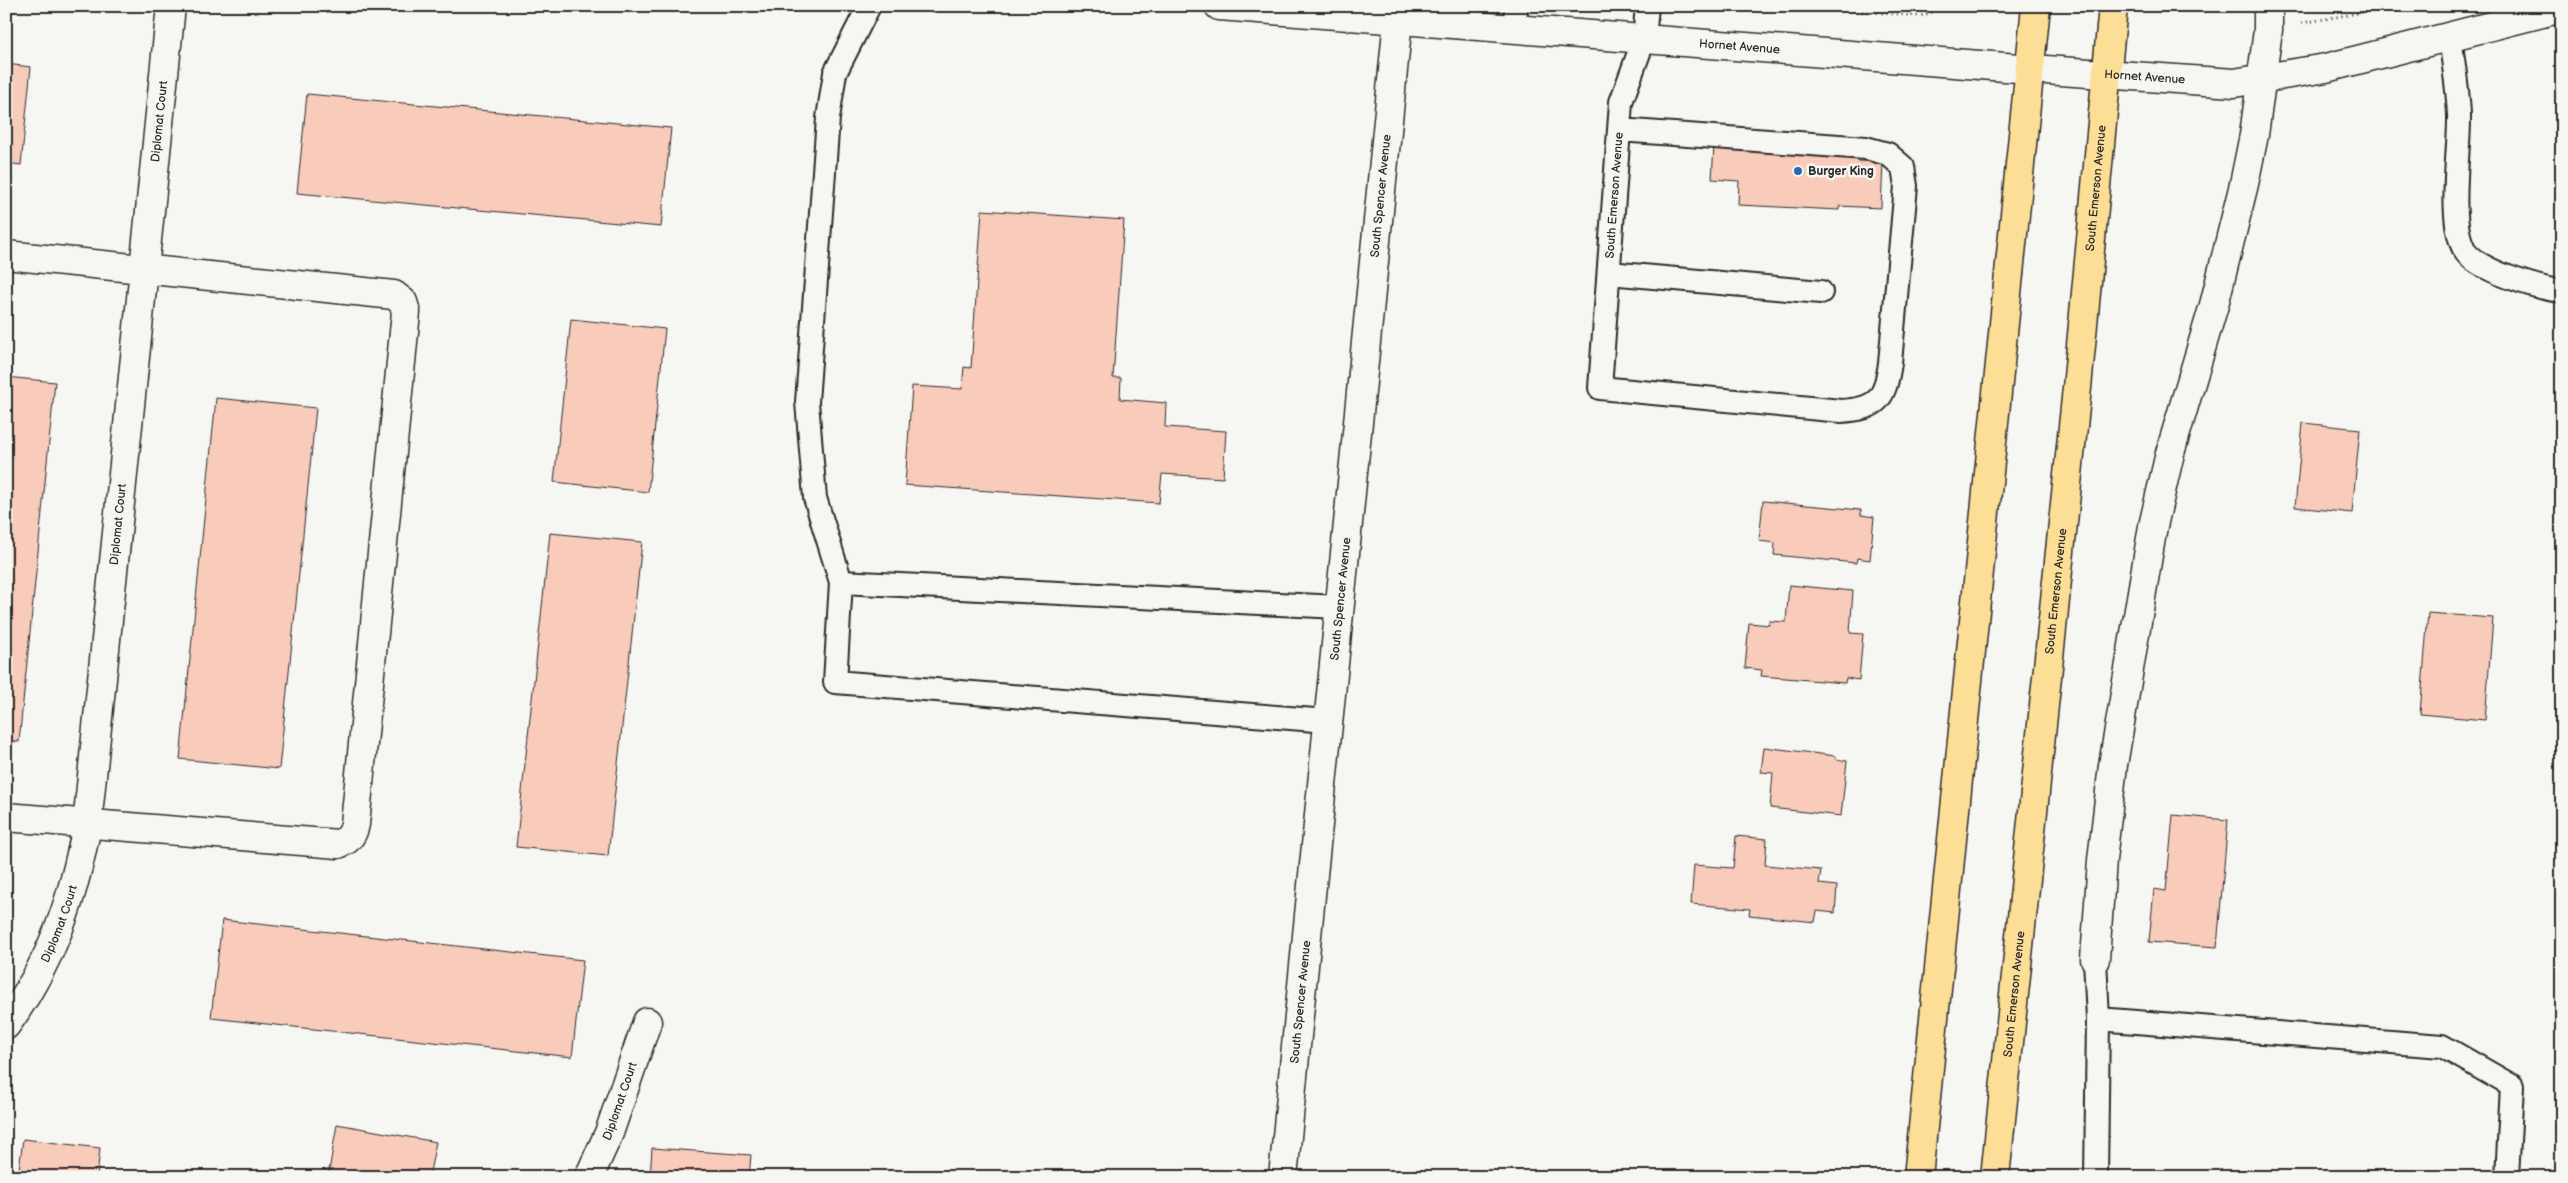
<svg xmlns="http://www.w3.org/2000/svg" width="2568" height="1183" viewBox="0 0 2568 1183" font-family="'Balsamiq Sans',sans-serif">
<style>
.building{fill:#f8cbbb;stroke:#2b2b2b}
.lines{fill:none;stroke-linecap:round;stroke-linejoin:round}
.lane-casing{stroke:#2b2b2b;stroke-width:26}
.street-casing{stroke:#2b2b2b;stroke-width:31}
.secondary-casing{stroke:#2b2b2b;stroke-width:31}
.primary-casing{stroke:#2b2b2b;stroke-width:31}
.path{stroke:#2b2b2b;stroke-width:3;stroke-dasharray:1 4;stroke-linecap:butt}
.lane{stroke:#f6f6f2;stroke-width:22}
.street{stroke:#f6f6f2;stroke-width:28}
.secondary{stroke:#f6f6f2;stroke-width:28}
.primary{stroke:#fcde96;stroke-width:28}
.poi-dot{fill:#1f6fb2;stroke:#f6f6f2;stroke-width:2}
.labels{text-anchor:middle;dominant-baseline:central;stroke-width:5;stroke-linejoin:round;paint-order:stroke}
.street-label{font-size:12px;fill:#2b2b2b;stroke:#f6f6f2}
.poi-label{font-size:12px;font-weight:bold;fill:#2b2b2b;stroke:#f6f6f2;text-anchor:start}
</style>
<rect width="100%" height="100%" fill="#f6f6f2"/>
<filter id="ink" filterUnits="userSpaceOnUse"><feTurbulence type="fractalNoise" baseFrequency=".02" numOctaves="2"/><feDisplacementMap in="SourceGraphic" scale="10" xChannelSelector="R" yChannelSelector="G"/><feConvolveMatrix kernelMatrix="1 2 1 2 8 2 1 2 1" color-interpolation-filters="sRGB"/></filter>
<g filter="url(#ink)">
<g class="building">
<path d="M6 64 31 67 21 165 6 163Z"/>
<path d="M307 94 671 128 661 227 297 193Z"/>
<path d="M1714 145 1858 153 1857 161 1883 162 1881 208 1839 206V210L1738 205 1739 181 1712 179Z"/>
<path d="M982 210 1124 220 1113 378H1121L1120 399 1166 403 1165 427 1226 431 1223 478 1162 474 1159 503 905 485 912 386 962 389 964 367 971 368Z"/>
<path d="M571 319 665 329 648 492 554 482Z"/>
<path d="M6 377 55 382 19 742 6 741Z"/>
<path d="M216 398 316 408 279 769 180 759Z"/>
<path d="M2303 423 2360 429 2352 513 2295 507Z"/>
<path d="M1763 501 1861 510V515L1874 517 1870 560 1857 558 1856 563 1774 555 1775 543 1759 541Z"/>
<path d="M550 533 642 542 608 856 516 847Z"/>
<path d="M1789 585 1853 591 1850 633 1863 634 1859 680 1846 678 1845 683 1761 676 1762 670 1745 668 1749 623 1769 625V621L1786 622Z"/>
<path d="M2428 613 2493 618 2485 720 2420 714Z"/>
<path d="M1764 747 1836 756V759L1847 761 1841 816 1770 808 1773 773 1761 772Z"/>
<path d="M2173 815 2228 820 2217 947 2149 942 2154 889 2166 891Z"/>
<path d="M1736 836 1767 839 1765 865 1821 870 1819 884 1837 886 1835 913 1817 911 1815 922 1749 915 1750 909 1691 904 1694 865 1733 868Z"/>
<path d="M222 920 583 960 572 1057 211 1018Z"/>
<path d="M337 1124 436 1142 429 1177H328Z"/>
<path d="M23 1139 100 1148 97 1177H18Z"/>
<path d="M652 1148 751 1155 749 1177H650Z"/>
</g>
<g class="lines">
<defs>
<g id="lane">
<path d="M1515 29 1516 6"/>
<path d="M2450 36C2453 62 2458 89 2459 115 2460 152 2447 219 2465 251 2476 270 2540 289 2562 291"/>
<path id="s1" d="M1619 130 1866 148 1888 154 1903 167 1906 186 1890 363C1885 398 1879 409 1841 411L1600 388 1619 130 1621 102 1644 39 1647 6"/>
<path d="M1609 273 1821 292"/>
<path d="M841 582 815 498 807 402 828 118 835 73 869 6"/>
<path d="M1328 721 835 682 841 582 1339 607"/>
<path d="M2095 959 2098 1019 2096 1177"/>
<path d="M2098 1019 2442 1046 2512 1086 2507 1177"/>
</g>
<g id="street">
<path id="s2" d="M2031 69 2234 83 2326 68 2562 8"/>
<path d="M6 255 394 295 403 302 406 312 355 824C353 835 348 841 338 844L6 817"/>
<path d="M2095 959 2102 860 2113 765 2153 526 2170 453 2214 305 2244 184 2254 135 2268 30V6"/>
<path id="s3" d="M6 1025C52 962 73 900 87 825L171 6"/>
<path id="s4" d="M589 1177 609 1133 647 1022"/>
<path id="s5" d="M1283 1177 1398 20"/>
</g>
<g id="secondary">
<path id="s6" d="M1219 6 2031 69"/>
</g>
<g id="primary">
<path d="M1918 1177 2036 6"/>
<path id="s7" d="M1995 1177 2077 388 2113 6"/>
</g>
</defs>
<use href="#lane" class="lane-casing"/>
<use href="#street" class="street-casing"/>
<use href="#secondary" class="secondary-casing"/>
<use href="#primary" class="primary-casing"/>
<g class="path">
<path d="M1797 6 1920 16 1951 6"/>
<path d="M2302 23 2398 6"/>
</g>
<use href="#lane" class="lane"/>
<use href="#street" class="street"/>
<use href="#secondary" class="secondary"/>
<use href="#primary" class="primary"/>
</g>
</g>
<circle class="poi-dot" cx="1798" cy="171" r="5"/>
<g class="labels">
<g class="street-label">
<text stroke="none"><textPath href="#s6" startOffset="522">Hornet Avenue</textPath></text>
<text stroke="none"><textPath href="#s2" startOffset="114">Hornet Avenue</textPath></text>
<text stroke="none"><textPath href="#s3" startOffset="925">Diplomat Court</textPath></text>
<text stroke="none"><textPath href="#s7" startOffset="994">South Emerson Avenue</textPath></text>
<text stroke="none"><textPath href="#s5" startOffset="986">South Spencer Avenue</textPath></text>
<text stroke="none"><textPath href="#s1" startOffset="1001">South Emerson Avenue</textPath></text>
<text stroke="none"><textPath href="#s3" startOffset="520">Diplomat Court</textPath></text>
<text stroke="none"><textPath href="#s7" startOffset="589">South Emerson Avenue</textPath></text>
<text stroke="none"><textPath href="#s5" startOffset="581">South Spencer Avenue</textPath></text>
<text stroke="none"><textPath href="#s3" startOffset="115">Diplomat Court</textPath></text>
<text stroke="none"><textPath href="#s7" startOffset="184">South Emerson Avenue</textPath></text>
<text stroke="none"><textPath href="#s5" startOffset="176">South Spencer Avenue</textPath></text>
<text stroke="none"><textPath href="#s4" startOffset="82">Diplomat Court</textPath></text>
</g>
<g class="poi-label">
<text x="1808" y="171">Burger King</text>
</g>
</g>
<rect width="2568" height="1183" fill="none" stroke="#f6f6f2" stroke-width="25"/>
<rect x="12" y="12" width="2543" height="1158" fill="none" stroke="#2b2b2b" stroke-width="2" filter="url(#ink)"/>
</svg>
